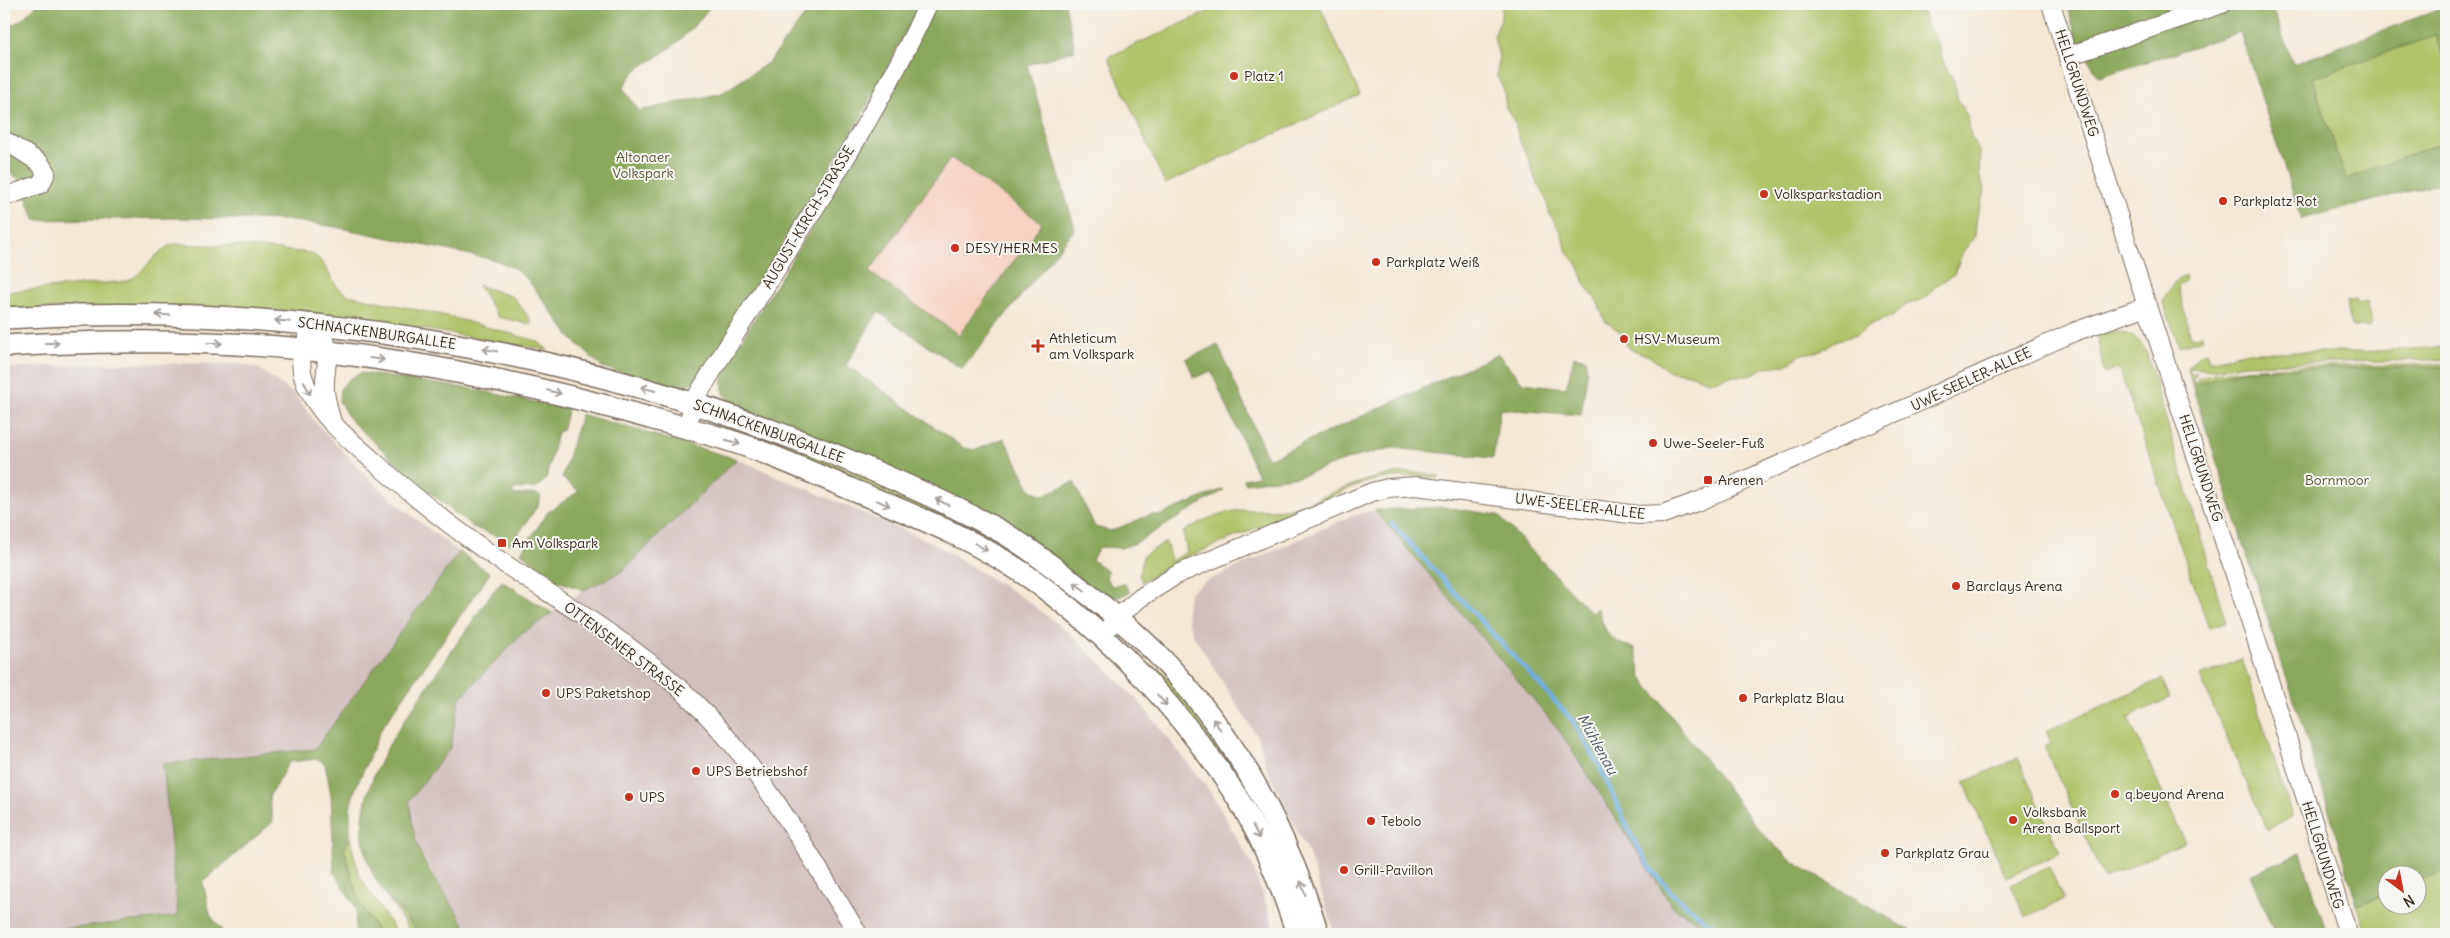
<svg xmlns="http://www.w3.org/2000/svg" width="2450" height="938" viewBox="0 0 2450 938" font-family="Delius,sans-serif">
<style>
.built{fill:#f6d2c3}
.industrial{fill:#d1bfbd}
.green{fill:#afc367;stroke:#757642}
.forest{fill:#8ba95c;stroke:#636a3d;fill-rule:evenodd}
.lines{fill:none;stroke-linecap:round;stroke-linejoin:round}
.stream{stroke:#6faee2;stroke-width:4.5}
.minor-casing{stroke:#7c6c5e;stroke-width:20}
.major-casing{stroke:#7c6c5e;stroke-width:24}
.minor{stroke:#fff;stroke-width:18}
.major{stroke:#fff;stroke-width:21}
.oneway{stroke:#a79f9a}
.poi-dot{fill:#c8321e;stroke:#f6f6f2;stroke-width:2}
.labels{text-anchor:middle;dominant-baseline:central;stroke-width:4;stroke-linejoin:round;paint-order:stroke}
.poi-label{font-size:14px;fill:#3b2a1e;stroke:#f6f6f2;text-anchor:start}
.street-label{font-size:14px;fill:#3b2a1e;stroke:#f6f6f2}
.park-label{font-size:14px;fill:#5e5834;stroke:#f6f6f2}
.water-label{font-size:15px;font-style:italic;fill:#4d5863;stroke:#f6f6f2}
</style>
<rect width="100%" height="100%" fill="#f6f6f2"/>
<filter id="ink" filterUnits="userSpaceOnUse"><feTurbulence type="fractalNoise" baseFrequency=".02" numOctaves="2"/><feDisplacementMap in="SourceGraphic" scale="10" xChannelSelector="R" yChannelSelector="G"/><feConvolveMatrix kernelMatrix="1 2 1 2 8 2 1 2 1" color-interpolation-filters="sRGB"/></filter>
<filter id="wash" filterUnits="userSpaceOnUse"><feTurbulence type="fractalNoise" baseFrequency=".0096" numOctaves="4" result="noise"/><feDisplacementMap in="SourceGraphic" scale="20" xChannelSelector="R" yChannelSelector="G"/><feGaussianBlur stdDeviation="1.12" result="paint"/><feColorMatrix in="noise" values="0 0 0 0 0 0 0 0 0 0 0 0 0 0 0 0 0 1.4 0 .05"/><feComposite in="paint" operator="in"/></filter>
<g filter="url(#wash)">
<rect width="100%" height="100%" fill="#f4e7d4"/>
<path class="built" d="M951 158 1043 223 959 336 868 273Z"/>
<g class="industrial">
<path d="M139 363 240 364 258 368 294 394 318 425 370 479 404 510 459 552 315 749 163 764 178 916 49 934H4V368Z"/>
<path d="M737 459 931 542 1025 599 1074 637 1141 704 1209 790 1252 864 1276 934H469L460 915 444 895 418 846 409 801 450 748 460 698 522 634 584 590 621 571Z"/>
<path d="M1375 510 1559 730 1672 906 1717 934H1335L1309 855 1267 769 1259 740 1194 636 1188 621 1186 608 1190 592 1204 582 1351 516Z"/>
</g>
<g class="green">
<path d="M1225 4H1319L1360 95 1165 184 1108 57Z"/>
<path d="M1502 4H1920L1929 28 1938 44 1944 64 1954 81 1958 100 1968 117 1971 136 1980 154 1979 174 1985 192 1977 215 1975 236 1962 254 1954 274 1936 286 1924 299 1906 305 1891 317 1871 324 1857 335 1837 340 1821 351 1802 354 1786 365 1766 367 1749 376H1730L1711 382 1689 374 1668 371 1649 356 1630 349 1619 331 1605 321 1598 303 1586 286 1578 265 1567 251 1560 230 1550 215 1545 196 1535 179 1529 159 1520 142 1515 123 1506 107 1504 91 1497 76 1499 57 1494 37 1501 18Z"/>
<path d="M2436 35 2446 65V141L2346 179 2312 78Z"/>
<path d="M173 244 240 246 311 253C329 262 329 286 348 295L447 316 537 341 548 350 381 322 295 312 213 307 4 309V292L127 281C146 273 153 252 173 244Z"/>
<path d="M2185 275 2186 280 2178 287 2191 338 2202 335 2203 339 2179 346 2163 302C2169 290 2173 281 2185 275Z"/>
<path d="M478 285 513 297 531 320V323L528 324 498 317Z"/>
<path d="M2355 300 2357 304 2366 302 2372 323 2369 327H2352L2345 302Z"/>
<path d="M2109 332C2126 331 2138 336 2146 351L2226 623 2209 628 2119 368 2104 374 2097 336Z"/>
<path d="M2446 347V359L2434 360 2245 364 2213 370 2189 368 2190 373H2197L2192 380 2193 383C2210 358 2406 369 2446 363V367L2246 369 2192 385 2188 367 2200 354 2206 352 2209 361 2248 352H2356Z"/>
<path d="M717 422 780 440 956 518V520L925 512 721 428Z"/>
<path d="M1415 472 1440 476 1439 478C1411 475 1387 476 1360 484L1178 561 1142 582 1139 574 1143 556 1166 542 1171 561 1187 552 1183 532C1202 521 1220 511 1243 510 1260 509 1277 512 1293 507 1337 494 1367 473 1415 472Z"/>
<path d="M2242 659 2292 816 2267 830 2200 676Z"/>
<path d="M1159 668 1197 711 1261 809 1289 887 1152 675Z"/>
<path d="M2162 679 2170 698 2128 717 2185 842 2104 879 2044 746 2051 743 2046 731Z"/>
<path d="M2018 758 2060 853 2006 877 1964 782Z"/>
<path d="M350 838 359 875 397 934H379L360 904 344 849Z"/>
<path d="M2049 867 2064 900 2025 917 2011 884Z"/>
<path d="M2446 871V934H2367L2357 905 2387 894 2388 906H2418V882Z"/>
<path d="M383 891 419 934H412Z"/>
</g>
<g class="forest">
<path d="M38 4H712C698 23 683 39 663 53 642 68 638 63 623 88L639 111 722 93 768 63 809 10 811 4H920L866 109 707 366 693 382 673 388 602 367 572 339 528 280 514 268 495 260 336 227 288 220 172 218 35 220 19 179 4 168V29L21 20Z"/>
<path d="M936 4H1065L1075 50 1027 65 1075 229 962 369 878 312 846 365 964 448 976 450 1004 438 1031 490 1043 495 1074 482 1095 527 1111 531 1152 514 1158 516 1223 489 1224 490 1136 543 1121 548 1099 547 1092 560 1108 571 1106 578 1112 586 1124 583 1130 592 1119 597 1108 596 735 407C713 387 724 372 735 350L833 194ZM951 158 1042 223 959 335 869 272Z"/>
<path d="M2066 4H2271L2293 64 2440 9 2439 4H2446V65L2436 35 2312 78 2346 179 2446 141V182L2301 219 2240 32 2099 77 2079 44Z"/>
<path d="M1218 345 1268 459 1498 354 1523 383 1566 388 1574 356 1586 359 1587 376 1581 415 1500 409 1493 458 1392 448 1352 458 1301 476 1245 483 1244 479 1258 476 1211 371 1194 378 1186 359Z"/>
<path d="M2446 367V871L2418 882V876H2388L2387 894 2357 905 2323 790 2192 385 2246 369Z"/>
<path d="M361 373 472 389 568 409 562 430 557 433 546 479 537 488 513 489V495L536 494 541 496 538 505 511 545 501 538 473 527 423 487 350 420 339 401 340 389 349 379Z"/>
<path d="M581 414 737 459 621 572 584 590 552 579 521 552 548 512 579 491 562 478Z"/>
<path d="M1444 507 1498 515 1591 613 1598 608C1605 633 1609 642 1635 648L1642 678 1761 832 1790 860 1916 934H1717L1672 906 1559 730 1375 510Z"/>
<path d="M459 552 490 573 381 729 355 790 350 807V838L344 849 360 904 379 934H355L356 908 334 872 331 794 325 764 318 759 289 762 269 797 273 822 203 882 210 915 225 934H19L178 916 163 764 315 749Z"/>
<path d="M502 581 552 613 522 634 460 698 450 748 409 801C412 815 413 833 418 847 430 879 455 903 469 934H419C404 911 380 894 370 867 344 800 393 737 429 684 449 655 469 626 489 597Z"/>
<path d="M2301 853 2327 934H2275L2250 875Z"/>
</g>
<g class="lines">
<path class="stream" d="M1392 524 1573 721 1601 769 1632 837 1651 869 1675 896 1706 921 1732 934"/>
</g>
</g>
<g filter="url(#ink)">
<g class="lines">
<defs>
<g id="minor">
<path d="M2051 4 2147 306 2259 648 2348 934"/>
<path d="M2068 56 2222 4"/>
<path d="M4 140 40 163 46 173 41 184 4 197"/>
<path d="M331 419C329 410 326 401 325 392 323 362 336 354 317 324 300 343 296 368 309 391 324 421 355 444 379 466 420 502 463 536 508 566 574 610 646 652 701 709 766 775 810 856 858 934"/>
<path d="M686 428 697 396C775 266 865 142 928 4"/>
<path d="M1101 637 1118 617 1140 598 1178 574 1372 492 1388 488 1416 486 1638 515 1663 514 1699 501 2074 332 2147 306"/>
</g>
<g id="major">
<path d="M4 318C290 301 574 348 838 456 894 479 950 503 1002 532 1025 545 1045 561 1066 577 1099 602 1132 628 1161 658 1239 740 1285 827 1318 934"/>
<path d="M4 346C103 341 203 339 302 349 419 361 533 385 646 417 680 426 715 435 749 447 782 459 815 474 848 488 916 516 985 543 1044 588 1116 642 1182 713 1231 788 1261 833 1281 883 1297 934"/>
</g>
</defs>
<use href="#minor" class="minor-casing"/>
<use href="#major" class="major-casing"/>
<use href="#minor" class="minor"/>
<use href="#major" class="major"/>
</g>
<defs><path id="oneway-shaft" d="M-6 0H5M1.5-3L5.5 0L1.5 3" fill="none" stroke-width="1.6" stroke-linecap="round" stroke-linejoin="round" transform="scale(1.25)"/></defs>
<g class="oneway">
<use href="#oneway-shaft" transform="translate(163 315) rotate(-178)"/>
<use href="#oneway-shaft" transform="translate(282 321) rotate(-174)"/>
<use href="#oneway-shaft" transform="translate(52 343) rotate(-2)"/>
<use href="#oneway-shaft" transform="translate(215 343) rotate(2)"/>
<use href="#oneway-shaft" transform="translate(490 350) rotate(-168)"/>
<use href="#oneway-shaft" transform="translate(377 359) rotate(7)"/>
<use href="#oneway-shaft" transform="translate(307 388) rotate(65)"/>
<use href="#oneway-shaft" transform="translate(648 389) rotate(-165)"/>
<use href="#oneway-shaft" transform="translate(554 392) rotate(14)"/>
<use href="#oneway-shaft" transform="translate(733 442) rotate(17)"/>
<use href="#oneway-shaft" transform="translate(942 502) rotate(-154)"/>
<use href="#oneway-shaft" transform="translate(883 503) rotate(23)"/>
<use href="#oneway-shaft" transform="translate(981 547) rotate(30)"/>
<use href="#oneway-shaft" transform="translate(1080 587) rotate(-143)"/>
<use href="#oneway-shaft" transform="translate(1162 700) rotate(49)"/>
<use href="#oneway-shaft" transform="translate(1217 725) rotate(-125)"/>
<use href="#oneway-shaft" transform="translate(1256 832) rotate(63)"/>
<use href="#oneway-shaft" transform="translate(1303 888) rotate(-109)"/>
</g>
</g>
<g class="poi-dot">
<circle cx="1234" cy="76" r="5"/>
<circle cx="1764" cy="194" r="5"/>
<circle cx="2223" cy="201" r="5"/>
<circle cx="955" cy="248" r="5"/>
<circle cx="1376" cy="262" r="5"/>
<circle cx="1624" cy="339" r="5"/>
<path d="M1035.5 338.5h5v5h5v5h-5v5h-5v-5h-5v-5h5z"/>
<circle cx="1653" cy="443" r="5"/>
<rect x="1703" y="475" width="10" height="10" rx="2.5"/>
<rect x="497" y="538" width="10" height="10" rx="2.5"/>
<circle cx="1956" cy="586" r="5"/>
<circle cx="546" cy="693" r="5"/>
<circle cx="1743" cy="698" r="5"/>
<circle cx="696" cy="771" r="5"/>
<circle cx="2115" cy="794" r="5"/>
<circle cx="629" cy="797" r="5"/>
<circle cx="2013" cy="820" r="5"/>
<circle cx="1371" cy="821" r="5"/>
<circle cx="1885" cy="853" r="5"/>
<circle cx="1344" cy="870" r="5"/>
</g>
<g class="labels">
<g class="poi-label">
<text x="1244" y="76">Platz 1</text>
<text x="1774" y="194">Volksparkstadion</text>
<text x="2233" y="201">Parkplatz Rot</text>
<text x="965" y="248">DESY/HERMES</text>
<text x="1386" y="262">Parkplatz Weiß</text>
<text x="1049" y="338">Athleticum<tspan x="1049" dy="16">am Volkspark</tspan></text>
<text x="1634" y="339">HSV-Museum</text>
<text x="1663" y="443">Uwe-Seeler-Fuß</text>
<text x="1718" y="480">Arenen</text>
<text x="512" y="543">Am Volkspark</text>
<text x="1966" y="586">Barclays Arena</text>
<text x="556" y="693">UPS Paketshop</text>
<text x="1753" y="698">Parkplatz Blau</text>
<text x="706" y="771">UPS Betriebshof</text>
<text x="2125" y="794">q.beyond Arena</text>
<text x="639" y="797">UPS</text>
<text x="2023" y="812">Volksbank<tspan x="2023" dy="16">Arena Ballsport</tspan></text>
<text x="1381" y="821">Tebolo</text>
<text x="1895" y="853">Parkplatz Grau</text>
<text x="1354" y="870">Grill-Pavillon</text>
</g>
<g class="street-label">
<text transform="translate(2077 83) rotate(72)">HELLGRUNDWEG</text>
<text transform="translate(808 217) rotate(-59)">AUGUST-KIRCH-STRASSE</text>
<text transform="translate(377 333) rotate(8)">SCHNACKENBURGALLEE</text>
<text transform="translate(1971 379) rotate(-25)">UWE-SEELER-ALLEE</text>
<text transform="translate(769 431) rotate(20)">SCHNACKENBURGALLEE</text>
<text transform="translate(2201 468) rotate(72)">HELLGRUNDWEG</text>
<text transform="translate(1580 506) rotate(7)">UWE-SEELER-ALLEE</text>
<text transform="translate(624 649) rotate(37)">OTTENSENER STRASSE</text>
<text transform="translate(2323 855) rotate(73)">HELLGRUNDWEG</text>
</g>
<g class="park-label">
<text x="643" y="157">Altonaer<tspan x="643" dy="16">Volkspark</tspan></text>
<text x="2337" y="480">Bornmoor</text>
</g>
<g class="water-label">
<text transform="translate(1598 744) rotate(61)">Mühlenau</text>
</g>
</g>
<rect width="2450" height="938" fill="none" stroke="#f6f6f2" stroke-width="20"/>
<g transform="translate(2402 890) rotate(148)"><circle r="24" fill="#f6f6f2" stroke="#aba49d"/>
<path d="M0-4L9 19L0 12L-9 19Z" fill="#c8321e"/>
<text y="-8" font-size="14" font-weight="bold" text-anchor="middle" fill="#3b2a1e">N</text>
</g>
</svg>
